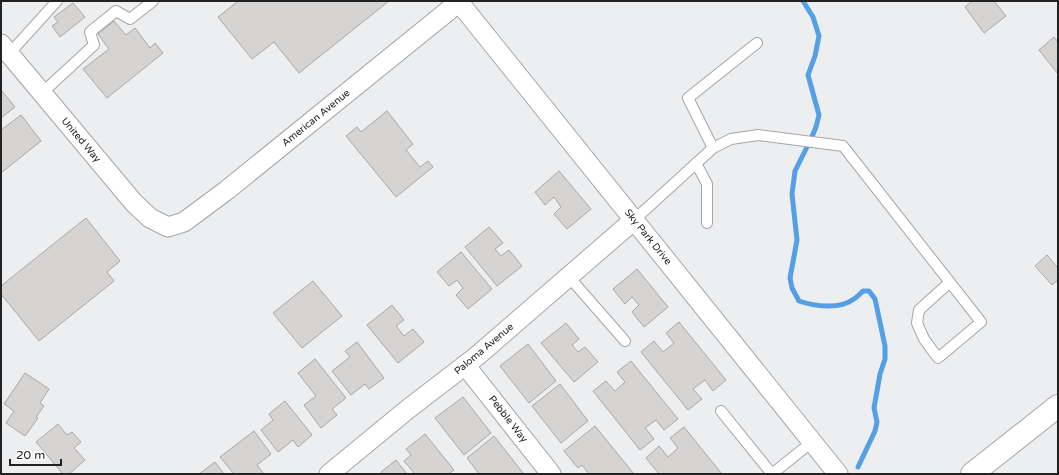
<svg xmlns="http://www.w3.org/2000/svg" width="1059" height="475" viewBox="0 0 1059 475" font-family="'Varela Round',sans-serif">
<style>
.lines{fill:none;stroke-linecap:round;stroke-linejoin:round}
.stream{stroke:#55a0e4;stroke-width:5}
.building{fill:#d6d3d3;stroke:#aaa7a6}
.service-casing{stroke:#a5a6a8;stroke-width:12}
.minor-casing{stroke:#a5a6a8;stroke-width:21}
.secondary-casing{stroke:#a5a6a8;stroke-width:24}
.service{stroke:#fff;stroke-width:10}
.minor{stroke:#fff;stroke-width:19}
.secondary{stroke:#fff;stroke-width:22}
.labels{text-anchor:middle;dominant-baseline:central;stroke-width:3;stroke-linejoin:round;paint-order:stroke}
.street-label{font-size:10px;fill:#222223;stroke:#fff}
</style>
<rect width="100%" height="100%" fill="#edeef0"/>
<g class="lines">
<path class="stream" d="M803 1 813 17 819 36 815 56 808 75 819 115 816 127 811 139 795 171 792 194 797 240 790 278 792 288 799 301C814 306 839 310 854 299 857 297 860 294 863 291H869L875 299 885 346V359L880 374 874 408 877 422 875 431 858 467"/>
</g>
<g class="building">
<path d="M238 1H389L299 73 274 42 252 59 218 17Z"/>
<path d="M972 1H994L1006 16 984 33 965 7Z"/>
<path d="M73 3 85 17 60 37 52 26 58 22 54 17Z"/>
<path d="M114 21 126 35 135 28 150 48 155 43 163 53 107 98 83 69 109 49 98 34Z"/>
<path d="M1054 37 1058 42V74L1039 50Z"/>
<path d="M1 90 15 107 1 118Z"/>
<path d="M387 111 413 144 406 150 420 167 428 161 433 167 396 197 346 136 357 127 361 132Z"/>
<path d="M21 115 41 141 1 173V130Z"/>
<path d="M559 171 591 209 567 229 554 214 561 207 554 197 545 205 535 192Z"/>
<path d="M86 218 120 261 107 272 114 281 39 341 1 294V286Z"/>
<path d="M489 227 503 243 495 249 501 256 509 250 522 266 497 286 465 247Z"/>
<path d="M461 252 492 289 468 309 456 295 463 288 457 280 449 286 437 272Z"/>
<path d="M1047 255 1058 268V280L1052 285 1035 266Z"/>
<path d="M637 269 668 307 644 327 632 312 639 305 632 297 625 304 613 289Z"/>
<path d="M313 281 342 316 302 348 273 313Z"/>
<path d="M392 305 404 320 396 326 404 336 413 329 424 342 398 363 367 325Z"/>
<path d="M679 322 726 380 713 391 705 380 693 389 702 399 688 410 641 352 654 341 663 352 674 343 666 333Z"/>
<path d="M566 323 579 339 572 345 578 352 585 347 598 362 574 382 541 343Z"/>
<path d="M357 342 384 378 369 389 365 384 351 395 332 371 350 357 345 351Z"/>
<path d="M528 344 556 381 529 403 500 366Z"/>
<path d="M315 359 346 398 332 409 337 415 321 428 304 405 316 396 298 373Z"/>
<path d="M631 361 678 419 664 430 656 420 645 428 654 439 640 450 593 391 606 381 615 391 625 382 617 372Z"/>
<path d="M25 373 49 389 40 403 44 406 36 417 38 418 25 436 6 423 14 411 4 404Z"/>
<path d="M560 384 588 421 561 443 532 406Z"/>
<path d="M463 397 491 433 464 455 435 418Z"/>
<path d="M285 401 312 435 298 447 293 440 278 452 261 430 273 420 269 414Z"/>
<path d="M58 424 67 435 72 432 81 442 74 448 85 460 69 474H63L36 442Z"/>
<path d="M595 426 634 474H589L582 465 578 468 564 451Z"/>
<path d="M684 427 722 474H659L646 458 659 446 668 457 678 448 670 438Z"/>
<path d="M254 431 271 454 257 465 264 474H234L220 457Z"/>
<path d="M425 434 454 470 448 474H415L404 461 411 455 406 449Z"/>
<path d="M494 436 523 473 521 474H479L467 458Z"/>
<path d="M396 460 407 474H382L381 472Z"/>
<path d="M215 462 224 474H199Z"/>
</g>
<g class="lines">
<defs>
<g id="service">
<path d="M9 54 57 1"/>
<path d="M42 93 94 45 90 32 116 11 130 19 153 1"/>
<path d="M713 148 688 98 757 43"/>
<path d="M696 163 707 184V223"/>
<path d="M634 220 713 148 731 139 758 135 843 146 981 322 938 358 924 339 917 323 919 310 950 282"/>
<path d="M569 277 625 341"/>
<path d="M721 411 772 474 812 442"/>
</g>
<g id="minor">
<path d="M458 1 838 474"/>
<path d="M1 44 134 203 150 218 168 227 184 222 227 190 459 2"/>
<path d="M465 365 551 474"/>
<path d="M329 474 408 409 477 356 634 220"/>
</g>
<path id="secondary" d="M972 474 1058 406"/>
</defs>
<use href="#service" class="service-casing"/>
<use href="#minor" class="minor-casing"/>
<use href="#secondary" class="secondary-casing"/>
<use href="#service" class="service"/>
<use href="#minor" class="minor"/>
<use href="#secondary" class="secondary"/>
</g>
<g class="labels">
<g class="street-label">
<text transform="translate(316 118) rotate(-39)">American Avenue</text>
<text transform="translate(81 140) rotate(50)">United Way</text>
<text transform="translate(648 237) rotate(51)">Sky Park Drive</text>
<text transform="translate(484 349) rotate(-40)">Paloma Avenue</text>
<text transform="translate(508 419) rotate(52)">Pebble Way</text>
</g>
</g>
<rect width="1059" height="475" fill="none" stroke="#222223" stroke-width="4"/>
<path d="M10 459v6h51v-6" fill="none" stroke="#222223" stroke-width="2"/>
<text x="16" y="459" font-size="12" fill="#222223" stroke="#ffffff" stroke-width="3" paint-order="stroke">20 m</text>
</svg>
